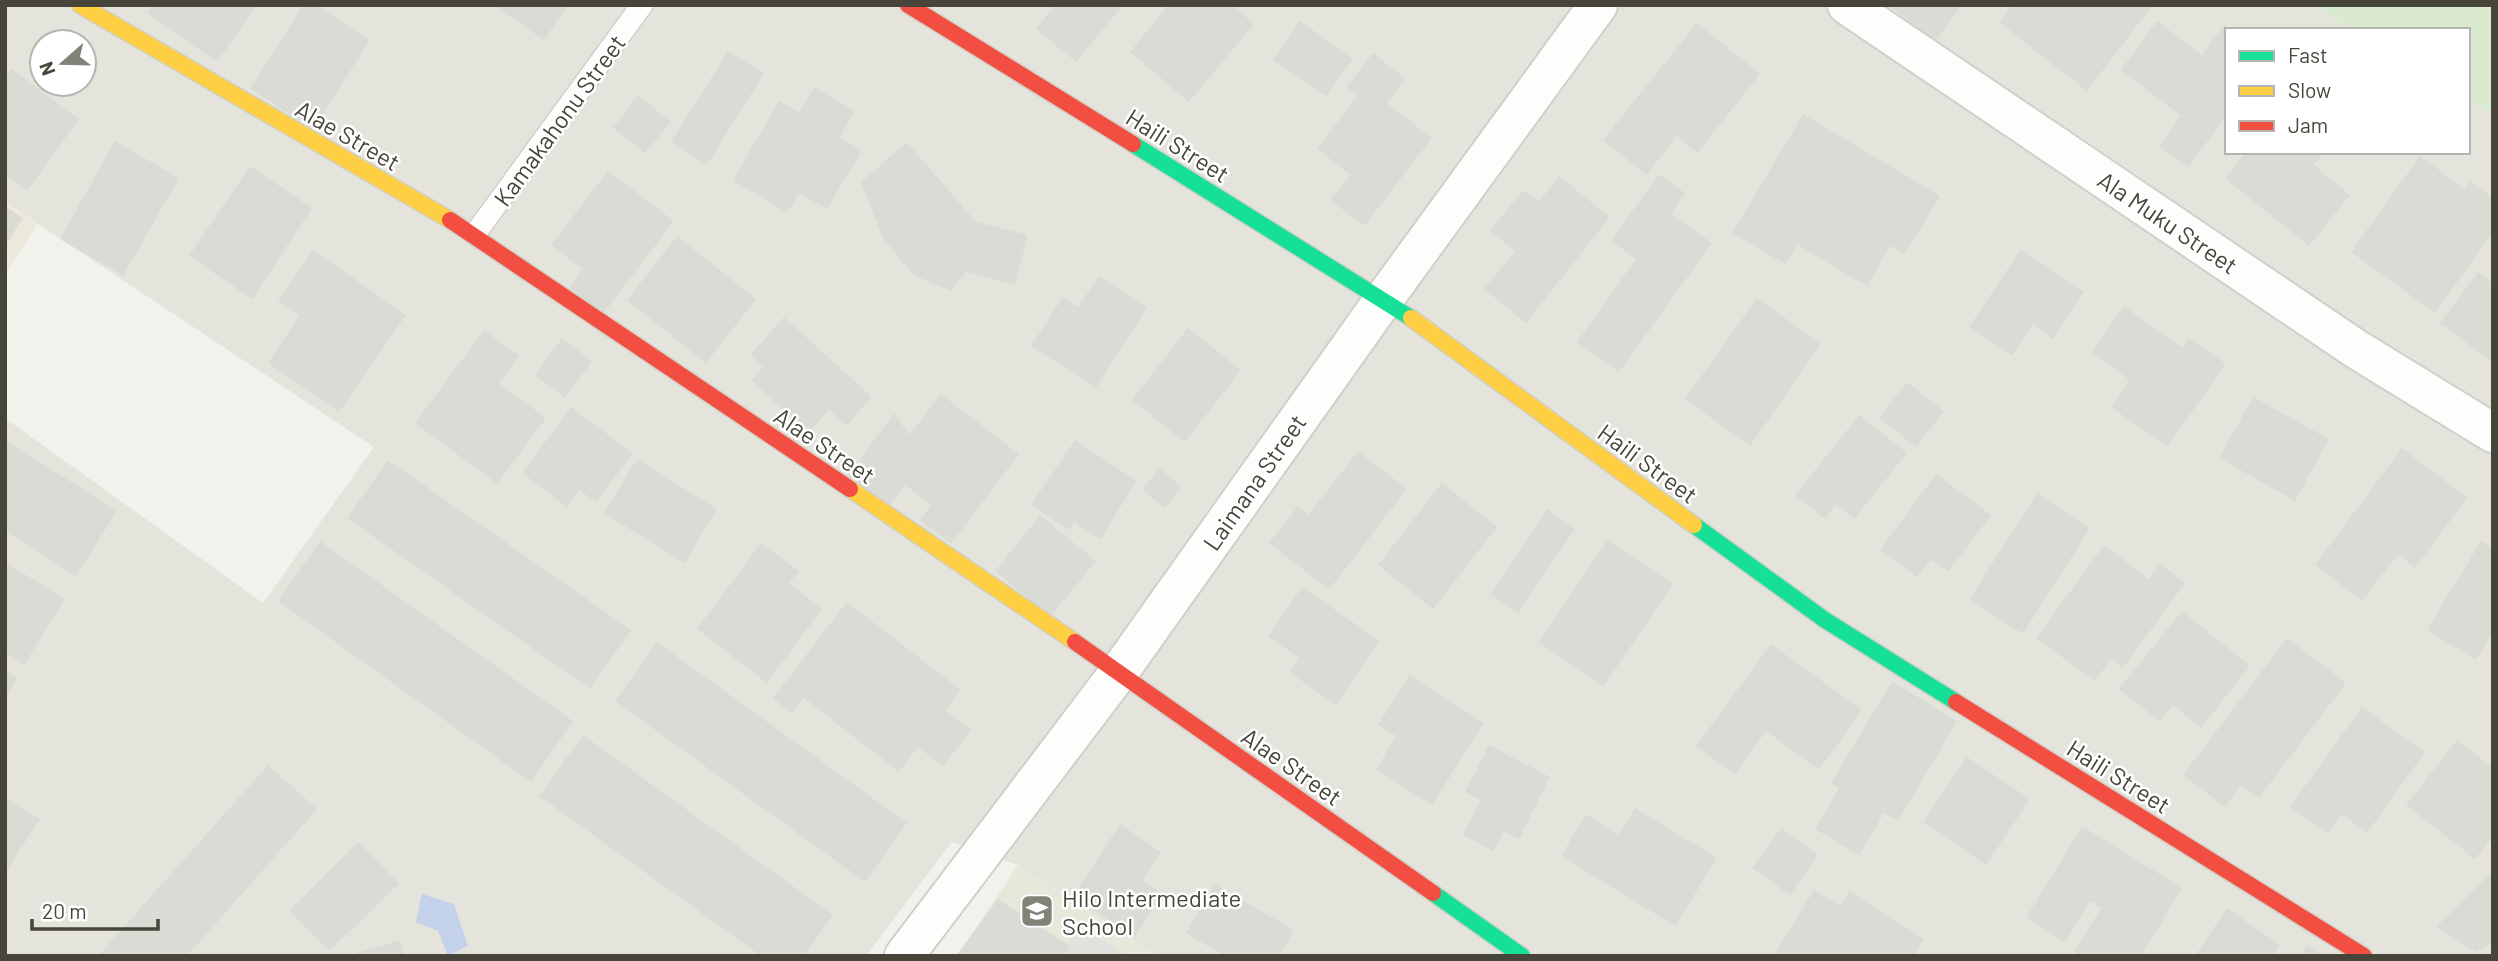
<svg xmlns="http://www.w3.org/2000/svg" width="2498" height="961" viewBox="0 0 2498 961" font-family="Barlow,sans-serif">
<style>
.residential{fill:#e5e4dc;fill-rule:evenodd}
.commercial{fill:#ece8db}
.education{fill:#e7e7da}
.green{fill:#daead0}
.parking{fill:#e1e1dd}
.water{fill:#c3d2ea}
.building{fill:#dbdbd6}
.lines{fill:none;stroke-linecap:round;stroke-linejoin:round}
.lane-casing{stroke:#d0cfcb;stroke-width:24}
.street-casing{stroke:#d0cfcb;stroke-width:42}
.fast-casing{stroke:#d0d0c5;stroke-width:19}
.slow-casing{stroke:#d0d0c5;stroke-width:19}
.jam-casing{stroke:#d0d0c5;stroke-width:19}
.lane{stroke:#fdfdfc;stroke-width:21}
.street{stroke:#fdfdfc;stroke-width:38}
.fast{stroke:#16e098;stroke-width:16}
.slow{stroke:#ffcf43;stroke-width:16}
.jam{stroke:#f24e42;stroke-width:16}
.labels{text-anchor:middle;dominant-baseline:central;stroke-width:5;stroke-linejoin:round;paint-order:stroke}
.street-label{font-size:24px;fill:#47453a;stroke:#fff}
.poi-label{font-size:24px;fill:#47453a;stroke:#fff;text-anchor:start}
</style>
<rect width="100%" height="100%" fill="#f2f2ed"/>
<path class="residential" d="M5 5H2312L2353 30H2227V152H2468V99L2493 114V956H1157L1018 865 952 842 866 956H5V418L263 603 374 447 5 202ZM42 42H84V84H42Z"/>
<path class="commercial" d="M5 202 37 224 5 275Z"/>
<path class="education" d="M1018 865 1156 956H957Z"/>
<path class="green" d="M2312 5H2493V114L2468 99V30H2353Z"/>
<path class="parking" d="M1080 926 1127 956H1063Z"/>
<path class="water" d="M422 894 454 904 468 946 448 956 438 931 416 922Z"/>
<g class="building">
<path d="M152 5H257L217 62 147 13Z"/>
<path d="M303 5H316L370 40 313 129 250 89Z"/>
<path d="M493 5H568L544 40Z"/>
<path d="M1055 5H1123L1076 62 1036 29Z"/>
<path d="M1168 5H1232L1254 24 1189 102 1130 52Z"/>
<path d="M1888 5H1962L1935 41Z"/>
<path d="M2012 5H2153L2087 91 1999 22Z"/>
<path d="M1300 21 1353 59 1326 96 1273 60Z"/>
<path d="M2157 21 2202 55 2224 25 2231 30H2227V115L2188 167 2159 146 2181 116 2121 70Z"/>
<path d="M1697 23 1760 74 1697 153 1677 136 1646 175 1603 140Z"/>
<path d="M728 51 764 73 707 165 671 142Z"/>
<path d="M1373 53 1406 79 1387 103 1432 138 1364 226 1330 200 1351 175 1317 149 1357 96 1346 88Z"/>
<path d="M12 69 79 119 27 191 5 175V78Z"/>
<path d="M814 87 855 111 840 137 862 151 827 209 799 193 787 213 733 180 779 101 799 112Z"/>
<path d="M638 95 671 122 645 153 613 128Z"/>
<path d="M1803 114 1940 196 1905 254 1890 246 1867 286 1797 245 1785 264 1732 233Z"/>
<path d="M115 141 179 178 123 276 60 239Z"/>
<path d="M907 142 976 222 1028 235 1015 285 966 272 951 291 913 275 883 238 861 182Z"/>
<path d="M2246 152H2324L2314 165 2350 195 2309 246 2225 178Z"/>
<path d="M2420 156 2465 189 2470 181 2493 198V232L2435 313 2351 252Z"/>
<path d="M250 166 312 208 252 299 189 256Z"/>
<path d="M608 171 674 221 603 314 569 287 582 269 551 245Z"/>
<path d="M1659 174 1685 193 1671 214 1712 243 1619 372 1577 342 1636 259 1611 241Z"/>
<path d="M1559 176 1610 217 1526 323 1484 289 1515 251 1490 231 1523 190 1539 202Z"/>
<path d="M5 206 23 218 5 246Z"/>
<path d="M677 236 756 299 706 363 627 300Z"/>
<path d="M2021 249 2084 292 2053 339 2033 325 2012 356 1969 327Z"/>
<path d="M313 250 406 315 339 412 268 363 299 316 278 301Z"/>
<path d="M2478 272 2493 283V363L2440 323Z"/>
<path d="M1099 276 1147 307 1096 388 1031 346 1063 297 1078 307Z"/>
<path d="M1757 298 1821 344 1750 446 1685 399Z"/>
<path d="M2124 306 2182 348 2189 338 2226 364 2167 447 2111 407 2130 380 2091 353Z"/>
<path d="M784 317 872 397 846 426 829 410 808 433 751 380 763 367 750 355Z"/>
<path d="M1188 328 1241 370 1185 442 1132 400Z"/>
<path d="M484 330 519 356 499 383 546 418 497 484 415 423Z"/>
<path d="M562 338 592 361 565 398 535 375Z"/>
<path d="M1907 382 1944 411 1916 447 1879 418Z"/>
<path d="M941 394 1019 454 951 544 920 520 931 505 905 485 885 511 845 480 894 413 909 435Z"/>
<path d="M2253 397 2329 439 2295 501 2219 458Z"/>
<path d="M571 407 633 453 596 502 579 490 567 507 522 473Z"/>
<path d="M1859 415 1907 453 1854 519 1836 504 1825 519 1795 495Z"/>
<path d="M5 440 117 511 76 576 5 531Z"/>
<path d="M1075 440 1137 481 1100 539 1074 522 1069 530 1031 505Z"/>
<path d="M2402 448 2467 498 2415 568 2398 554 2362 601 2315 565Z"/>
<path d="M1358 451 1407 489 1329 590 1269 543 1298 506 1308 515Z"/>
<path d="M637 459 717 509 684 563 604 513Z"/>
<path d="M388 460 631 630 590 689 347 518Z"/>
<path d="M1159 468 1182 487 1165 508 1142 490Z"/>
<path d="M1936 474 1991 515 1948 572 1931 560 1917 577 1880 550Z"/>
<path d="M1442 483 1497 527 1433 609 1378 565Z"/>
<path d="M2037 493 2090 528 2023 634 1969 600Z"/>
<path d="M1547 509 1575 529 1518 613 1490 594Z"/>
<path d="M1040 515 1096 561 1050 617 995 571Z"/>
<path d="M1608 540 1673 584 1603 687 1538 642Z"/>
<path d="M320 541 573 721 531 782 278 601Z"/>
<path d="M2481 541 2493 548V632L2476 660 2427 630Z"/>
<path d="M761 543 799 571 789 583 822 609 767 683 697 629Z"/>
<path d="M2104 545 2149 579 2160 564 2185 583 2123 668 2111 659 2095 681 2036 638Z"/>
<path d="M5 562 65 599 24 665 5 653Z"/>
<path d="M1302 587 1380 641 1336 705 1289 672 1299 658 1268 636Z"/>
<path d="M847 602 961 690 945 710 971 730 943 766 918 747 899 772 804 698 791 713 773 698Z"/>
<path d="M2182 611 2250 666 2201 728 2173 705 2160 721 2119 689Z"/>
<path d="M2287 638 2346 683 2259 798 2241 785 2225 807 2183 775Z"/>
<path d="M657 642 907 823 865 882 615 701Z"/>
<path d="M1771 644 1862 710 1819 770 1766 731 1735 775 1696 746Z"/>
<path d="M5 670 17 678 5 698Z"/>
<path d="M1410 675 1484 723 1432 805 1376 770 1396 736 1378 725Z"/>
<path d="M1892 681 1957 721 1898 821 1884 813 1859 855 1815 829 1839 788 1831 783Z"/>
<path d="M2362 707 2425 752 2367 833 2342 814 2328 834 2290 807Z"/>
<path d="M583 735 833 915 804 956H761L539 796Z"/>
<path d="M2457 740 2493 768V837L2475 859 2406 805Z"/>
<path d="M1489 745 1550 777 1519 839 1504 831 1493 851 1463 835 1481 800 1465 792Z"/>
<path d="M1967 757 2030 799 1986 865 1923 822Z"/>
<path d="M268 765 317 809 187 956H98Z"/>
<path d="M5 797 40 819 5 873Z"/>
<path d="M1635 808 1717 858 1675 926 1561 856 1586 814 1619 835Z"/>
<path d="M1120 824 1161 852 1143 880 1163 894 1134 938 1073 896Z"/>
<path d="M2082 826 2182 888 2141 956H2079L2074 952 2101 908 2090 901 2065 943 2026 918Z"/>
<path d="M1781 828 1818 855 1790 895 1752 868Z"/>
<path d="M359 842 399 884 329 951 289 910Z"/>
<path d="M2493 871V942L2476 952 2436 927Z"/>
<path d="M1214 884 1294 930 1279 956H1224L1186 933Z"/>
<path d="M1814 890 1840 906 1849 891 1924 939 1914 956H1773Z"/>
<path d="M998 899 1070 946 1063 956H956Z"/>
<path d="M2227 908 2280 945 2272 956H2195Z"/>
<path d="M400 940 405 956H350V955Z"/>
<path d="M2308 945 2323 956H2300Z"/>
</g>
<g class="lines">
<defs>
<path id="lane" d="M475 234 642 5"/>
<g id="street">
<path d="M1847 5 2356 349 2493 433"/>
<path d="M904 956 1119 672 1384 299 1598 5"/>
</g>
<g id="fast">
<path d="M1133 144 1411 318"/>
<path d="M1694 525 1825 620 1956 702"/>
<path d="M1433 893 1522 956"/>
</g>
<g id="slow">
<path d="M80 5 450 220"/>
<path d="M1411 318 1694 525"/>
<path d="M850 489 1075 642"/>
</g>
<g id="jam">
<path d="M908 5 1133 144"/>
<path d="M450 220 850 489"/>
<path d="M1075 642 1433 893"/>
<path d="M1956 702 2364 956"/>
</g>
</defs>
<use href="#lane" class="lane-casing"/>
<use href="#street" class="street-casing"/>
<use href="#fast" class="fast-casing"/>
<use href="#slow" class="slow-casing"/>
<use href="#jam" class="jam-casing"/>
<use href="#lane" class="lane"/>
<use href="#street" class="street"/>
<use href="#fast" class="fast"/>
<use href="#slow" class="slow"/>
<use href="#jam" class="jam"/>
</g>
<defs>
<symbol id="school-square" viewBox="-11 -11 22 22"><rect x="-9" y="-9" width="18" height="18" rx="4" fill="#838279" stroke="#fff"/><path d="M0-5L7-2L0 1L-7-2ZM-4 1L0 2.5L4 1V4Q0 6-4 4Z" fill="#fff"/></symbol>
</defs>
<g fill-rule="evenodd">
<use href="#school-square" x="1018" y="892" width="38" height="38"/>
</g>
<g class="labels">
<g class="street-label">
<text transform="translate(559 120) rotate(-54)">Kamakahonu Street</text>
<text transform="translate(348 135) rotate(30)">Alae Street</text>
<text transform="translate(1178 145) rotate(32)">Haili Street</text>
<text transform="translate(2168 222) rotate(34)">Ala Muku Street</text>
<text transform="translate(825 445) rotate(34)">Alae Street</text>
<text transform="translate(1648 463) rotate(36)">Haili Street</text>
<text transform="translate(1254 482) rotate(-55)">Laimana Street</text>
<text transform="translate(1292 766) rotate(35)">Alae Street</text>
<text transform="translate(2119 776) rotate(32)">Haili Street</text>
</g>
<g class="poi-label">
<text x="1062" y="897">Hilo Intermediate<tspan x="1062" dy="28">School</tspan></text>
</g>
</g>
<rect width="2498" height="961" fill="none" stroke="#47453a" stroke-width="14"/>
<rect x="2225" y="28" width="245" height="126" fill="#ffffff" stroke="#b5b5b0" stroke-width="2"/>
<rect x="2239" y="51" width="35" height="10" fill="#16e098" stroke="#b5b5b0" stroke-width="2"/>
<text x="2288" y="63" font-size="21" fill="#47453a">Fast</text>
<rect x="2239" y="86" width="35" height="10" fill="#ffcf43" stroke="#b5b5b0" stroke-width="2"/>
<text x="2288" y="98" font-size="21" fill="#47453a">Slow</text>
<rect x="2239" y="121" width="35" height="10" fill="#f24e42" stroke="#b5b5b0" stroke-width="2"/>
<text x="2288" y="133" font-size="21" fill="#47453a">Jam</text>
<g transform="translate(63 63) rotate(250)"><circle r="33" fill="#ffffff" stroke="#b5b5b0" stroke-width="2"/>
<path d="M0-5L12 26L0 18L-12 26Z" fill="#838279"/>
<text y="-10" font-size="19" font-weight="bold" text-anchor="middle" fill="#47453a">N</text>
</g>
<path d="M32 919v10h126v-10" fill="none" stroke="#47453a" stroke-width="3.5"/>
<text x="42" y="919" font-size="21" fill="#47453a" stroke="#ffffff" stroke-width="5" paint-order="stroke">20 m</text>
</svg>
